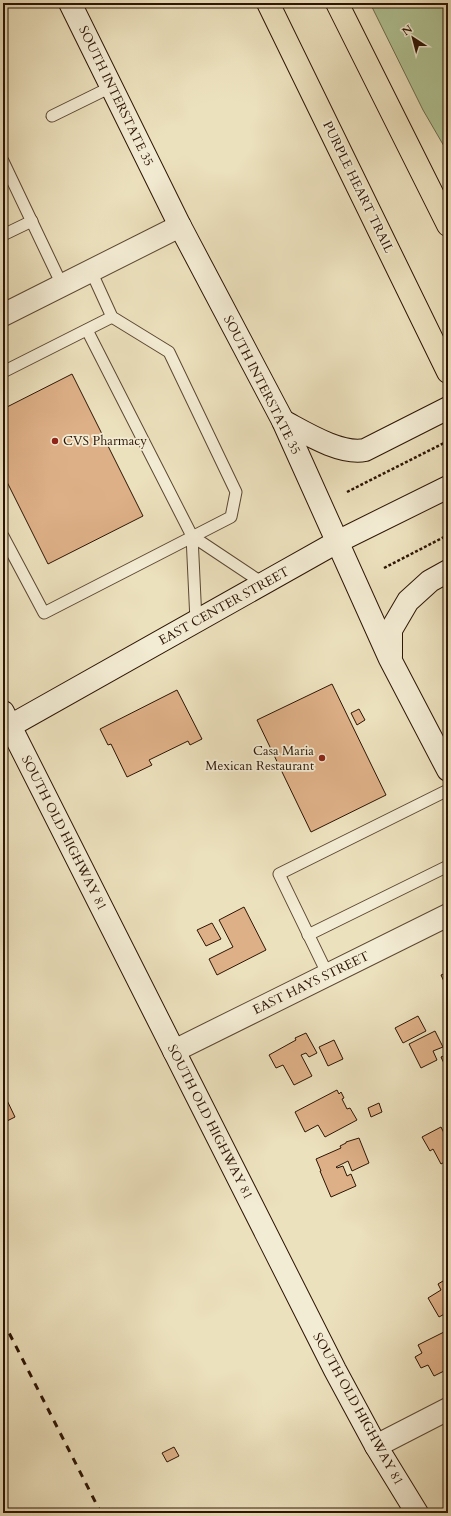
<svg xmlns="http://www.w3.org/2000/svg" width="451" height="1516" viewBox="0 0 451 1516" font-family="Cardo,serif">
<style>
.green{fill:#b1c496;stroke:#6e6c4d}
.building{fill:#deb087;stroke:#2c1404}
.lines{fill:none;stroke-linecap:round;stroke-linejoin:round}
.lane-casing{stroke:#5c4732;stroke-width:13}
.street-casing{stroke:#5c4732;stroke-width:24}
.secondary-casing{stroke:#2c1404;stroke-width:24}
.highway-casing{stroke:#2c1404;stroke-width:24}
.path{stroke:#2c1404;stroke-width:2.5;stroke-dasharray:3 2;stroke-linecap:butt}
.lane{stroke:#f3ecd4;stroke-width:11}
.street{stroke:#f3ecd4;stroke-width:22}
.secondary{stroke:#f3ecd4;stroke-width:22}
.highway{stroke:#ece1bd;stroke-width:22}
.rail{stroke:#2c1404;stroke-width:3;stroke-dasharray:7 7;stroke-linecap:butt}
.poi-dot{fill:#8f2418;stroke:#f3ecd4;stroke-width:1.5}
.labels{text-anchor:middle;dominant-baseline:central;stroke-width:3.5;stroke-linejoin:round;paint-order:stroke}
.street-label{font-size:13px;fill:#2c1404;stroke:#f3ecd4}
.poi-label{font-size:13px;fill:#2c1404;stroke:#f3ecd4;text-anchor:start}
</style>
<rect width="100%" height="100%" fill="#ece1bd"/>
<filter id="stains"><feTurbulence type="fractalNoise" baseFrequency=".005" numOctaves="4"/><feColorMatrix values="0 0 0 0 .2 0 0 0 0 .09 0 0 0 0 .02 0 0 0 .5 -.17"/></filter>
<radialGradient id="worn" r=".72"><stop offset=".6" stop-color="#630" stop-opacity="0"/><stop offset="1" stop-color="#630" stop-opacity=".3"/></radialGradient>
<path class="green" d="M370 3H448V153L423 110Z"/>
<g class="building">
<path d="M72 374 143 516 48 564 3 474V409Z"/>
<path d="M332 684 386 795 311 832 257 720Z"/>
<path d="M177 690 202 739 190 745 188 741 149 760 152 765 127 777 111 744 108 745 100 729Z"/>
<path d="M359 709 365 720 357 725 351 713Z"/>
<path d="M244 907 266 950 217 975 209 959 233 947 219 920Z"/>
<path d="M212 923 221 939 206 946 197 930Z"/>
<path d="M448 972V990L441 975Z"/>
<path d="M418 1016 426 1031 403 1043 395 1028Z"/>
<path d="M435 1031 443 1047 433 1051 437 1060 421 1068 409 1044Z"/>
<path d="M306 1033 317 1053 309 1057 306 1053 301 1055 312 1076 294 1085 283 1065 276 1068 269 1055 296 1040 295 1038Z"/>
<path d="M334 1040 343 1059 328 1066 319 1047Z"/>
<path d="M448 1054V1072L441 1057Z"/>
<path d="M337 1090 339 1094 341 1092 344 1098 342 1099 347 1109 350 1108 357 1120 325 1137 318 1125 305 1132 295 1112Z"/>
<path d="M3 1092 15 1117 3 1123Z"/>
<path d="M379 1103 382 1112 371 1117 368 1108Z"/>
<path d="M441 1127 448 1141V1160L441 1164 433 1149 430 1151 422 1137Z"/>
<path d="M359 1138 369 1163 352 1171 348 1161 336 1167 337 1168 343 1166 347 1176 351 1174 356 1186 331 1197 320 1171H321L316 1159 341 1148 340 1146 346 1143V1142Z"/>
<path d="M448 1278V1312L439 1317 428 1298 441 1290 438 1284Z"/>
<path d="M448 1330V1369L434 1376 428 1365 421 1368 415 1357 422 1353 418 1345Z"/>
<path d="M174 1447 179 1456 167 1462 162 1453Z"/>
</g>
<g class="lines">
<defs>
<g id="lane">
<path d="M52 116 111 87"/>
<path d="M3 161 62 285"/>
<path d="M3 235 32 221"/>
<path d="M87 330 192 536"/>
<path d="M3 372 112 317"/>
<path d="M3 536 44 613 231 517 236 492 169 352 112 317 91 271"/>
<path d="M196 621 192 536 264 584"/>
<path d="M308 935 448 866"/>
<path d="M328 975 279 874 448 790"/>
</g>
<g id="street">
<path d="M3 315 180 226"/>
<path d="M174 1051 448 915"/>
<path d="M376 1446 448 1409"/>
</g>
<g id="secondary">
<path d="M70 3 180 226 283 421 390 659 448 770"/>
<path d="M283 421C304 432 340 455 365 450L448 408"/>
<path d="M391 656V630L408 601 430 581 448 571"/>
<path d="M3 712 335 1370 376 1446 417 1513"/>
<path d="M3 730 337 542 448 487"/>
</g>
<g id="highway">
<path d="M268 3 448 372"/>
<path d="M337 3 448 225"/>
</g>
</defs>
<use href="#lane" class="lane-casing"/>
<use href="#street" class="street-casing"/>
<use href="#secondary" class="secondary-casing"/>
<use href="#highway" class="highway-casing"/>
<g class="path">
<path d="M347 492 448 441"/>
<path d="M384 568 448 535"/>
</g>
<use href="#lane" class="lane"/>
<use href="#street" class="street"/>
<use href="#secondary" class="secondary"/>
<use href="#highway" class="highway"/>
<path class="rail" d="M3 1321 101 1513"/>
</g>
<g class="poi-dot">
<circle cx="55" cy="441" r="4"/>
<circle cx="322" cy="758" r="4"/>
</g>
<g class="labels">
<g class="street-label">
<text transform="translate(116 96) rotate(64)">SOUTH INTERSTATE 35</text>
<text transform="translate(358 187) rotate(64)">PURPLE HEART TRAIL</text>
<text transform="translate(262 385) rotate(63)">SOUTH INTERSTATE 35</text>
<text transform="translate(224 606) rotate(-29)">EAST CENTER STREET</text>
<text transform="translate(64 833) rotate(63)">SOUTH OLD HIGHWAY 81</text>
<text transform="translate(311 983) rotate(-26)">EAST HAYS STREET</text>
<text transform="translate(210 1122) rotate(63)">SOUTH OLD HIGHWAY 81</text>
<text transform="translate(358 1409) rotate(61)">SOUTH OLD HIGHWAY 81</text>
</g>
<g class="poi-label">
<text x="63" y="441">CVS Pharmacy</text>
<text x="314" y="751" text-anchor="end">Casa Maria<tspan x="314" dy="15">Mexican Restaurant</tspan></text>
</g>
</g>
<rect width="451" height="1516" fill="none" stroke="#ece1bd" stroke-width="16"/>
<rect x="4" y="4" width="443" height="1508" fill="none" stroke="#2c1404" stroke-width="2"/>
<rect x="8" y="8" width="435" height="1500" fill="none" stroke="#2c1404"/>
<g transform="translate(413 38) rotate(324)" stroke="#f3ecd4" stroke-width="3" paint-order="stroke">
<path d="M0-3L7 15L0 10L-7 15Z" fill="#2c1404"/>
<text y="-6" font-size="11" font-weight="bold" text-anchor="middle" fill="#2c1404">N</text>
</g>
<rect width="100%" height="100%" filter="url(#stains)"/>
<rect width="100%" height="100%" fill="url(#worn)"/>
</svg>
